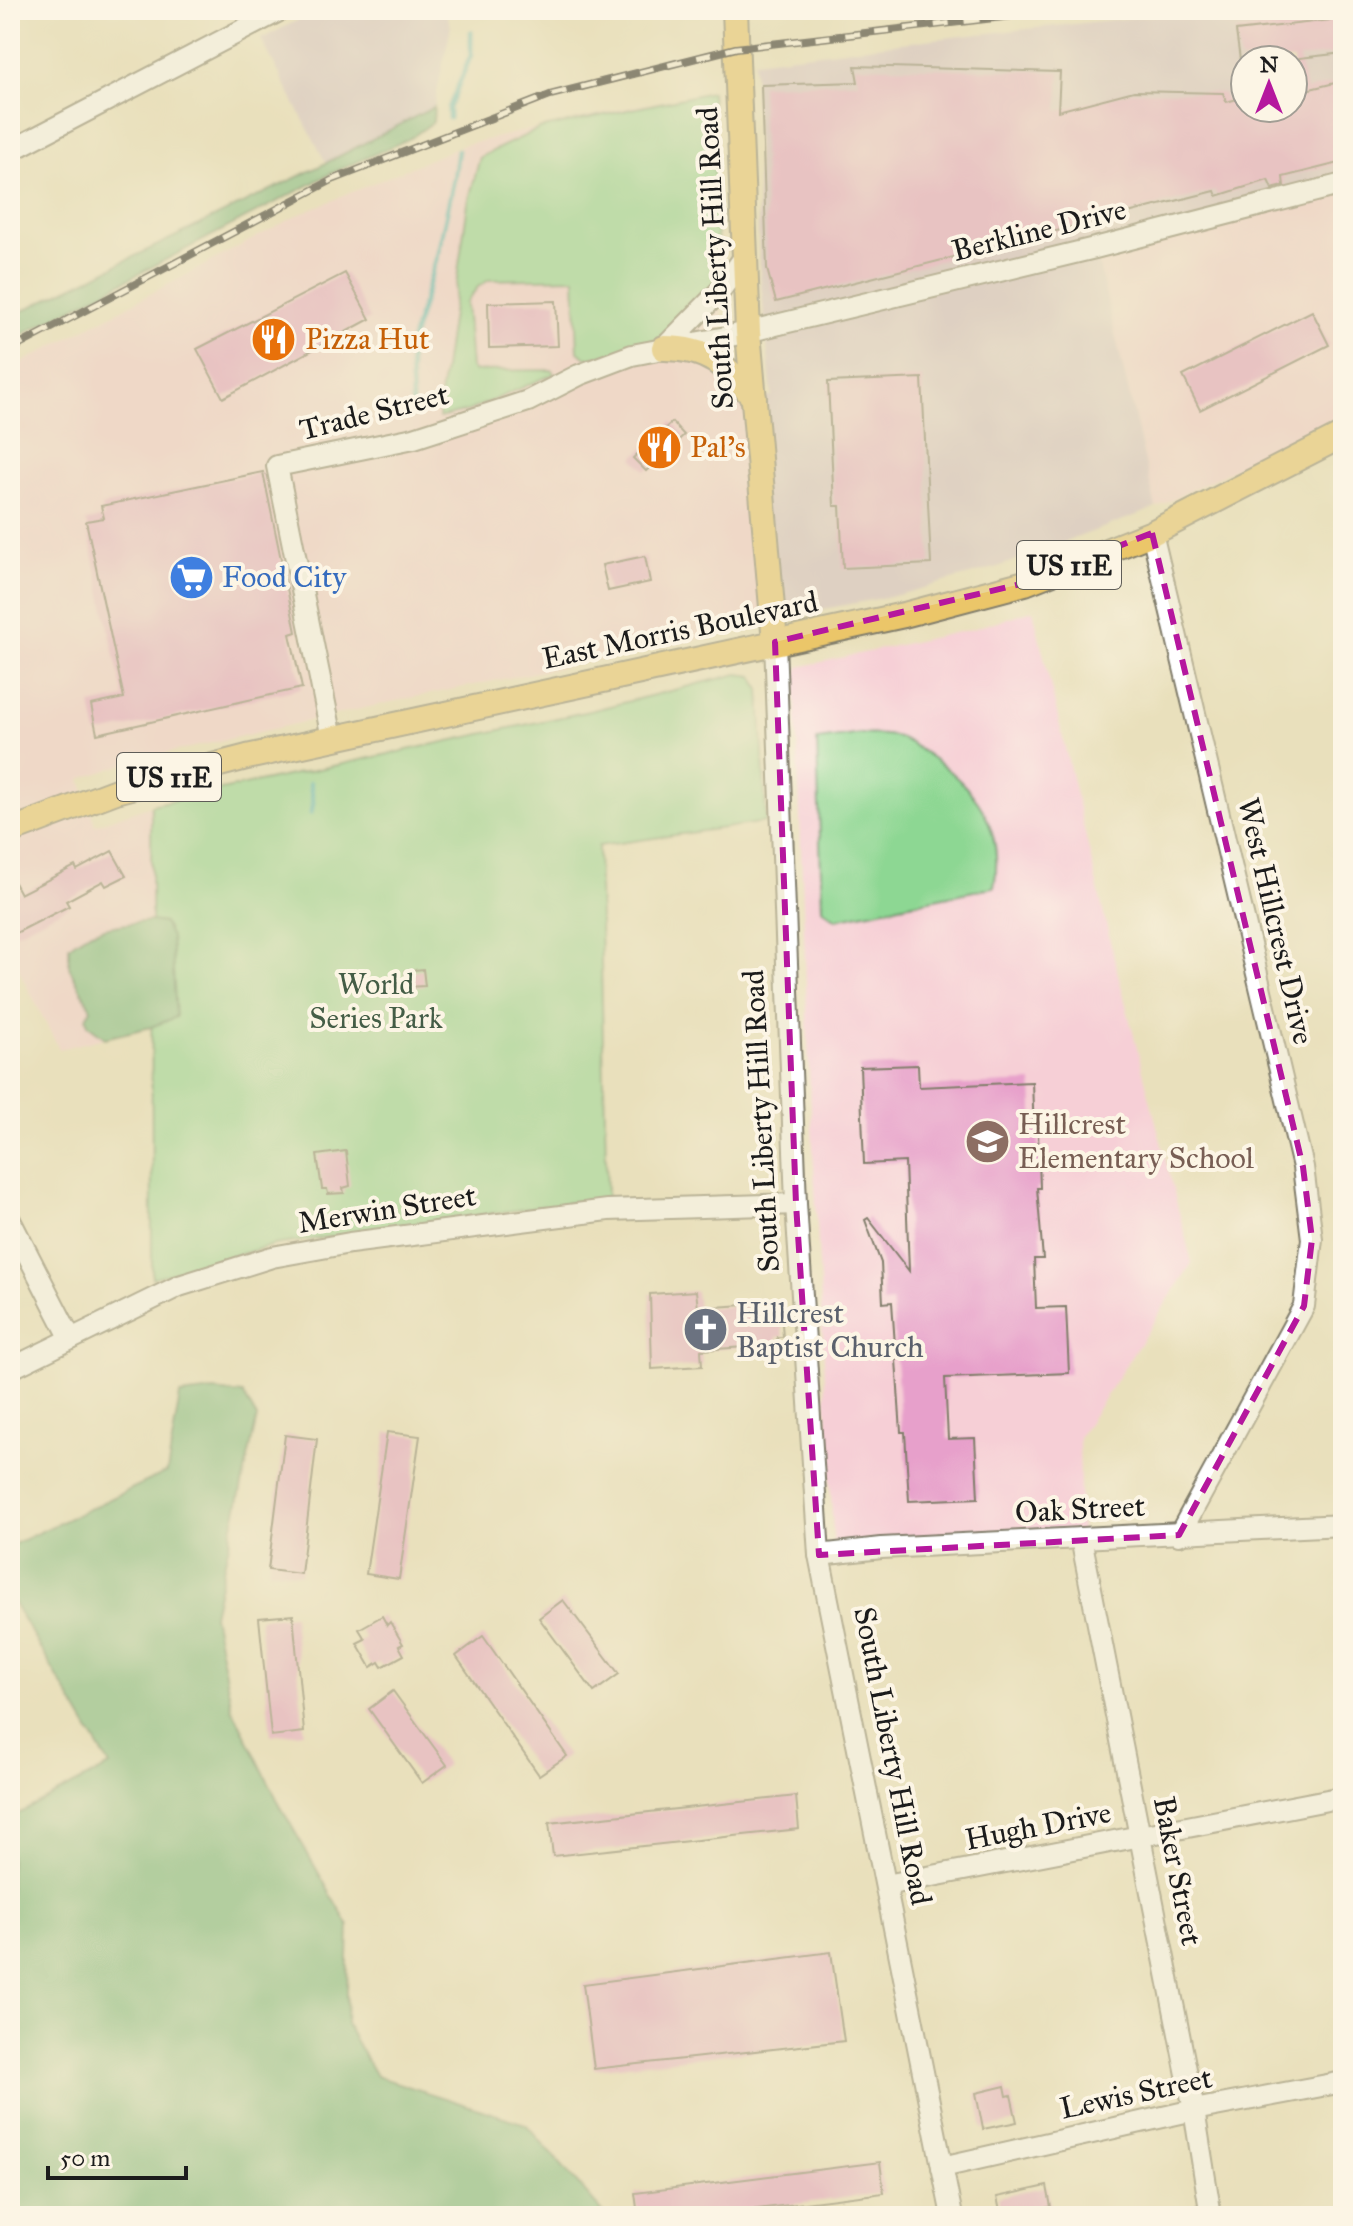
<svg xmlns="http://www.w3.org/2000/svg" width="1353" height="2226" viewBox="0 0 1353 2226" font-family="'IM FELL Great Primer',serif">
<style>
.built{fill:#f6cfd6}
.industrial{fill:#d1bdc9;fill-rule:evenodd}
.green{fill:#8dd793;stroke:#547a58;stroke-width:2}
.forest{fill:#72b87d;stroke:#476a4c;stroke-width:2}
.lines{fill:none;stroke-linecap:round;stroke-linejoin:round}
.stream{stroke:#40b0b8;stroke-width:5}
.building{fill:#e7a0cb}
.minor-casing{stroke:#827e6c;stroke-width:24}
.major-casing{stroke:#827e6c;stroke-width:28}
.minor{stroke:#fff;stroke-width:20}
.major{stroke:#ebc669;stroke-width:24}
.rail-casing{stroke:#1c1c1c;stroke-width:8}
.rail{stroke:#fcf5e5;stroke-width:5;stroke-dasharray:15;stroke-linecap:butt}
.marked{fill:none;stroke:#b5179e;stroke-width:6;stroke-dasharray:16 10;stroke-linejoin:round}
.labels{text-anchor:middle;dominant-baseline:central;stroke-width:8;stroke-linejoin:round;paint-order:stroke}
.shield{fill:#fcf5e5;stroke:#5f5d58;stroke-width:2}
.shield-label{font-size:28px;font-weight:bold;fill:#1c1c1c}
.street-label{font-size:30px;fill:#1c1c1c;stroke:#fcf5e5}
.food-label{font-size:30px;fill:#c56008;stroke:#fcf5e5;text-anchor:start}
.shop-label{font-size:30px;fill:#366cbe;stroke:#fcf5e5;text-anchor:start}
.park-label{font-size:30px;fill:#445d46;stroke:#fcf5e5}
.education-label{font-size:30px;fill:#785e54;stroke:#fcf5e5;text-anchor:start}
.worship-label{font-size:30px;fill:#5b616d;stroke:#fcf5e5;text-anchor:start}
</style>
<rect width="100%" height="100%" fill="#fcf5e5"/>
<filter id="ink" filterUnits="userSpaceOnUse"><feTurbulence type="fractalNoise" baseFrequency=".0125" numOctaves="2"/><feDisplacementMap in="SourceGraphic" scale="16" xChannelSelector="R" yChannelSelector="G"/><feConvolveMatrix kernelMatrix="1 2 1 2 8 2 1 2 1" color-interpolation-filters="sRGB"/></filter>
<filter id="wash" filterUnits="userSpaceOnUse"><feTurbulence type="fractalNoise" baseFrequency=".006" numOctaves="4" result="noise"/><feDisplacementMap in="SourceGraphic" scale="32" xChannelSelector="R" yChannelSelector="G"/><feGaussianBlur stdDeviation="1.8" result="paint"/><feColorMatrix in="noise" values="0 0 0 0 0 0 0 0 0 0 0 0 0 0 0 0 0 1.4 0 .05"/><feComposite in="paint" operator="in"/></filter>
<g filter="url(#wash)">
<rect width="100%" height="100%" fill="#e9e0bc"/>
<g class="built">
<path d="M711 92 725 385 729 394 754 398 773 614 737 631 391 702 137 760 81 779 95 825 151 805V921L99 928 69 967 91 1009 87 1025 105 1038 59 1049 10 953V369L298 215 463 145 632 107Z"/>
<path d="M1343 184V414L1156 508 1095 248Z"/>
<path d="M1033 610 1114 958 1192 1263 1079 1437 1081 1538 834 1553 809 1070 795 678 799 667 972 629Z"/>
</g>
<g class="industrial">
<path d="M318 10H445L451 26 434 107 326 163 261 39Z"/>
<path d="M1204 10H1343V184L1095 249 1156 508 995 568 898 595 797 614H773L754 398 772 396 759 264 754 61 934 39ZM1245 60H1293V108H1245Z"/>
</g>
<g class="green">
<path d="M711 92 719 282 663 339 588 359 578 352 575 278 489 280 478 287 466 303 471 368 475 371 552 370 554 374 468 411 439 418 440 396 468 203 480 157 539 129Z"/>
<path d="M738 674 753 676 760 689 766 822 598 846 607 1197 274 1245 152 1278 151 805 594 710Z"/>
<path d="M861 734C873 735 887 734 898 737 907 740 917 748 925 753 975 786 1005 826 994 887L836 919 822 908 817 740Z"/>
</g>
<g class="forest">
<path d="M434 107 433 122 411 138 330 174 10 341V317L326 163Z"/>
<path d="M151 921 164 923 171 937 176 1017 151 1027 105 1038 88 1025 86 1017 91 1009 69 967V946C94 925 120 925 151 921Z"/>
<path d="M214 1391 243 1394 257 1418 213 1615 232 1708 282 1809 349 1926 346 2024 376 2076 526 2124 606 2216H21L10 2198V1818L110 1766 10 1597V1546L167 1472 180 1395Z"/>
</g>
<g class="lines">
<g class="stream">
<path d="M449 118V108L471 55V32"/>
<path d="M413 416 409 349 438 253 454 179 458 150"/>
<path d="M310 783 313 802 311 813"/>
</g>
</g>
<g id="blocks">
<g class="building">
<path d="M1340 19 1343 53 1299 58 1306 90 1343 81V162L1283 177 1284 186 1272 189 1268 180 1217 196 1215 191 776 302 767 269 761 85 858 82 855 66 1060 72 1058 111 1134 91 1223 93 1226 102 1245 97V108H1293V60H1296H1240L1236 31Z"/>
<path d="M345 273 370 319 223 398 197 349Z"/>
<path d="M556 301 558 346 489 348 488 303Z"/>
<path d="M1312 311 1329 345 1200 410 1183 376Z"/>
<path d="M922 378 931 564 843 568 840 506H834L828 382Z"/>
<path d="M672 422 684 435 646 471 633 458Z"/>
<path d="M263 472 296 632 290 634 302 688 97 734 91 705 124 698 86 521 104 518 101 506Z"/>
<path d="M645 556 650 582 608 591 602 565Z"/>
<path d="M112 851 126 876 106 886 103 881 66 901 69 906 10 936V875L20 894 75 866 77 870Z"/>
<path d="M423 969 425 986 407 987 405 971Z"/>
<path d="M918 1065 919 1087 1032 1082 1034 1133 1038 1132 1040 1188H1037L1043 1259H1034L1036 1308 1066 1307 1069 1373 945 1378 948 1439 975 1438 978 1498 909 1501 905 1432H901L892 1302 883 1303 881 1263 865 1220 868 1218 909 1271 905 1162 864 1164 860 1067Z"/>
<path d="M346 1151 350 1186 343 1188 344 1193 328 1194 327 1189H322L317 1155Z"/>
<path d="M696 1291 698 1308 775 1303V1311H781L783 1337H777L778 1345 701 1350 702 1366 652 1369 650 1294Z"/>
<path d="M387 1432 420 1436 399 1579 366 1574Z"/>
<path d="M285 1435 317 1439 301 1574 268 1570Z"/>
<path d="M563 1600 619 1674 594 1692 539 1618Z"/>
<path d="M293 1615 304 1732 271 1736 259 1618Z"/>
<path d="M382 1616 387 1625 390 1622 403 1644 399 1646 404 1655 382 1667 379 1662 371 1667 357 1643 365 1639 359 1629Z"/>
<path d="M483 1636 567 1756 539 1775 456 1656Z"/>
<path d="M393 1691 447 1765 422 1783 369 1709Z"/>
<path d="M796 1796 799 1829 553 1856 549 1823Z"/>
<path d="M831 1952 844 2041 594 2069 583 1984Z"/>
<path d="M1005 2086 1007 2096 1011 2095 1017 2122 983 2129 976 2093Z"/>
<path d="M880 2162 884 2193 702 2216H638L635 2193Z"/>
<path d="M1047 2186 1051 2207 1027 2211 1028 2216H1001L997 2197Z"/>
</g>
</g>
</g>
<g filter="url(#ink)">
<use href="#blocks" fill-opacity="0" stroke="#827e6c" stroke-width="2"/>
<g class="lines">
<defs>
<g id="minor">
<path d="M10 151 281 10"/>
<path d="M664 348 720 291 745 256"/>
<path d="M1152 533 1303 1167 1312 1239 1304 1306 1179 1535"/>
<path d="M775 642 796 1204 819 1555 952 2216"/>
<path d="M332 738 277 466 414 438 528 401 579 375 632 355 726 337 1095 248 1343 184"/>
<path d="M10 1220 71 1339"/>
<path d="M10 1369 179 1286 272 1257 350 1243 608 1210 796 1204"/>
<path d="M1081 1538 1194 2110 1211 2216"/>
<path d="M819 1555 881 1548 1343 1525"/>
<path d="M886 1885 1343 1797"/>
<path d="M942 2167 1194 2110 1343 2082"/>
</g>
<g id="major">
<path d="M735 10 748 332 775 642"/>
<path d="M664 348C708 348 727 366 754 398"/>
<path d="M10 831 116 791 247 757 904 615 1025 583 1152 533 1343 435"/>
</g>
</defs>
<use href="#minor" class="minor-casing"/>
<use href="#major" class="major-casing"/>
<use href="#minor" class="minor"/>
<use href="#major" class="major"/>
<defs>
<path id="rail" d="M10 350 332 180 550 95 736 48 1064 10"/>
</defs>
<use href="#rail" class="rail-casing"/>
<use href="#rail" class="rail"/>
</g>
</g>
<path d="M0 0H1353V2226H0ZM1152 533 1303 1167 1312 1239 1304 1306 1179 1535 819 1555 796 1204 775 642 1025 583Z" fill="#e9e0bc" fill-opacity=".55" fill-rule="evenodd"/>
<path class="marked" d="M1152 533 1303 1167 1312 1239 1304 1306 1179 1535 819 1555 796 1204 775 642 1025 583Z"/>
<defs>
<symbol id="restaurant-disc" viewBox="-11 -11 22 22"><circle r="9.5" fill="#e8710a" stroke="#fcf5e5"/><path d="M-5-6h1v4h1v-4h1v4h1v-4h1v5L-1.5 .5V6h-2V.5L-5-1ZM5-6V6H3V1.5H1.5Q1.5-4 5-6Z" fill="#fff"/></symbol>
<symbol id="supermarket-disc" viewBox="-11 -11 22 22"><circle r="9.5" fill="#3f7fe0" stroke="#fcf5e5"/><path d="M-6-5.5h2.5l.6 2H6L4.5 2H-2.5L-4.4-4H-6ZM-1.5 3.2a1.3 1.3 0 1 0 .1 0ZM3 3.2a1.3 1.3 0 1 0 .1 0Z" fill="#fff"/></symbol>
<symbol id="school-disc" viewBox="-11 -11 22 22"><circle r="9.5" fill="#8d6e63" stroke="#fcf5e5"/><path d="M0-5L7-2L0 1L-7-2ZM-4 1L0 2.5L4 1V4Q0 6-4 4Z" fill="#fff"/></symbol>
<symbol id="church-disc" viewBox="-11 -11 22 22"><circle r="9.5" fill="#6b7280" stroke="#fcf5e5"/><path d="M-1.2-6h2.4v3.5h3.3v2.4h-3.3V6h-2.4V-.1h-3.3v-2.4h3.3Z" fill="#fff"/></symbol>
</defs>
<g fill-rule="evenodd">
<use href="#restaurant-disc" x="248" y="314" width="51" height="51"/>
<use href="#restaurant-disc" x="634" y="422" width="51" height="51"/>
<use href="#supermarket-disc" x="166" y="552" width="51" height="51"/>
<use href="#school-disc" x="962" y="1116" width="51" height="51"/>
<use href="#church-disc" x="680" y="1304" width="51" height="51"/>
</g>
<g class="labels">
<g class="shield">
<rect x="1017" y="541" width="104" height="48" rx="6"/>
<rect x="117" y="753" width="104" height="48" rx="6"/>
</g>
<g class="shield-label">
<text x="1069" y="565">US 11E</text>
<text x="169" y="777">US 11E</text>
</g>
<g class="street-label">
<text transform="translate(1039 230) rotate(-14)">Berkline Drive</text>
<text transform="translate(715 258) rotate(-93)">South Liberty Hill Road</text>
<text transform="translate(374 412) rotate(-14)">Trade Street</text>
<text transform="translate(680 630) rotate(-12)">East Morris Boulevard</text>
<text transform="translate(1276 921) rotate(77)">West Hillcrest Drive</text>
<text transform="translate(761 1121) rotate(-93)">South Liberty Hill Road</text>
<text transform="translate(387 1209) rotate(-9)">Merwin Street</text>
<text transform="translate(1080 1509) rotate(-3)">Oak Street</text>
<text transform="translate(893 1756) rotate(79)">South Liberty Hill Road</text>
<text transform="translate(1038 1826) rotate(-11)">Hugh Drive</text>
<text transform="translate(1178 1871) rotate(79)">Baker Street</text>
<text transform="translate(1136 2093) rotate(-12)">Lewis Street</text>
</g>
<g class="food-label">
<text x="305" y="339">Pizza Hut</text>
<text x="690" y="447">Pal's</text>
</g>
<g class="shop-label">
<text x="222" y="577">Food City</text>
</g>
<g class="park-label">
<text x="376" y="984">World<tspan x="376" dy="34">Series Park</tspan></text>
</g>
<g class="education-label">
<text x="1018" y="1124">Hillcrest<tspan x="1018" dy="34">Elementary School</tspan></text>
</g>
<g class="worship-label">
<text x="736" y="1313">Hillcrest<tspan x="736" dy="34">Baptist Church</tspan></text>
</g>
</g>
<rect width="1353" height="2226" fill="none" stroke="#fcf5e5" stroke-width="40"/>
<g transform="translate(1269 84)"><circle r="38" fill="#fcf5e5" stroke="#a29e95" stroke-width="2"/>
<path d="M0-6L14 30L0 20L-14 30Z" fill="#b5179e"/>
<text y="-12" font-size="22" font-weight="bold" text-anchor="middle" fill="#1c1c1c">N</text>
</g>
<path d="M48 2166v12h138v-12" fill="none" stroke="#1c1c1c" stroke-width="4"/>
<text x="60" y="2166" font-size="24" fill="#1c1c1c" stroke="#fcf5e5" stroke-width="6" paint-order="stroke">50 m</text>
</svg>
